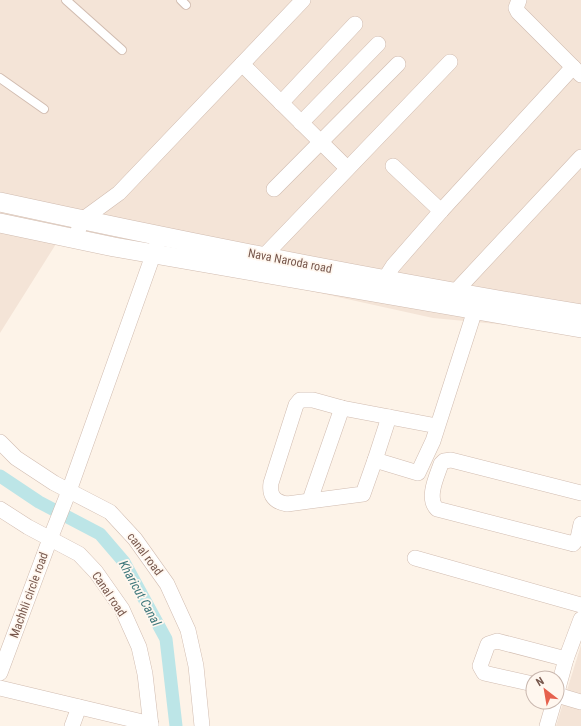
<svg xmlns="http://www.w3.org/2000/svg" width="581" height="726" viewBox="0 0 581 726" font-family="'Roboto Condensed',sans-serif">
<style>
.residential{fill:#f4e4d7}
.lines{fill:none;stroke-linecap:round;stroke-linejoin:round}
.canal{stroke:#bce5e7;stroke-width:13}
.service-casing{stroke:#d1bcb0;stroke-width:10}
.minor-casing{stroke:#d1bcb0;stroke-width:16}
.tertiary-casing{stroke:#d1bcb0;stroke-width:20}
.service{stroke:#fff;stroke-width:8}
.minor{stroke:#fff;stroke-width:15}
.tertiary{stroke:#fff;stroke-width:19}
.labels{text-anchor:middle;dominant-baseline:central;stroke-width:3.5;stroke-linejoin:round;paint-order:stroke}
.street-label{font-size:12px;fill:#77574c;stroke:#fff7ef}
.water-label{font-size:13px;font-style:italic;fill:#3f787c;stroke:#fff7ef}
</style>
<rect width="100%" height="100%" fill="#fdf3e8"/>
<g class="residential">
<path d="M0 0H581V332L433 318 61 236 0 333Z"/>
<path d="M581 645V726H556Z"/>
</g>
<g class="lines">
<path class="canal" d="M0 476 39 502 100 534 124 562 166 639 176 726"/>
<defs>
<g id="service">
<path d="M66 0 122 50"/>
<path d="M181 0 186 5"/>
<path d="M0 78 44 109"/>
</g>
<g id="minor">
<path d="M519 0 516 8 518 12 581 75"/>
<path d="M242 64 347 168"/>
<path d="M281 103 355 24"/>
<path d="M301 123 378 44"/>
<path d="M393 166 441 211"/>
<path d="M274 189 398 64"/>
<path d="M75 239 82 220 119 193 303 0"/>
<path d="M264 256 450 62"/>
<path d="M384 280 393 266 441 211 573 67"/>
<path d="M452 300 454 293 581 157"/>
<path d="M437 426 342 408 313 400H300L296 405 271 483C269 496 275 502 287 504L363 494 375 460 418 473 433 441 475 310"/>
<path d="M0 442 16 458 54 483 110 512 135 539 167 584 188 630 196 666 202 726"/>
<path d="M375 460 389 417"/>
<path d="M581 493 451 460 444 461 441 464C437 476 426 498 437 509L570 543 573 544 578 538 581 524"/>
<path d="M310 500 342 408"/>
<path d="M0 509 28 527 79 554 96 572 122 609 139 647 145 674 151 726"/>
<path d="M415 558 581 605"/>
<path d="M0 673 50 539 69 491 157 244"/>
<path d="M533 684 484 673 480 666 488 644 497 641 566 659"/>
<path d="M0 688 151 724"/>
<path d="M557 692 566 659 581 619"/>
<path d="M557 695 581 702"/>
<path d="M72 726 79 707"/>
<path d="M547 726 554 702"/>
</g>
<g id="tertiary">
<path d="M0 202C193 244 386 282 581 314"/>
<path d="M0 223 114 247 581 328"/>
</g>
</defs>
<use href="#service" class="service-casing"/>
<use href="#minor" class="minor-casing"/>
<use href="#tertiary" class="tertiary-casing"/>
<use href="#service" class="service"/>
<use href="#minor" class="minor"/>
<use href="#tertiary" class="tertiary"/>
</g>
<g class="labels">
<g class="street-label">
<text transform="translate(290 261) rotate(11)">Nava Naroda road</text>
<text transform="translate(145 554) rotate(53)">canal road</text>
<text transform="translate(109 594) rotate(56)">Canal road</text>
<text transform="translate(29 595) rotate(-70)">Machhli circle road</text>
</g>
<g class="water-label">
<text transform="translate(140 593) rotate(61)">Kharicut Canal</text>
</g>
</g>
<g transform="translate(545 690) rotate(329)"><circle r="19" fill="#fff7ef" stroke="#c9b7ae"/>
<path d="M0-3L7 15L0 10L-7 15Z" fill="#e6614e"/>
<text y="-6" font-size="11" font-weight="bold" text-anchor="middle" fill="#77574c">N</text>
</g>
</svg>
